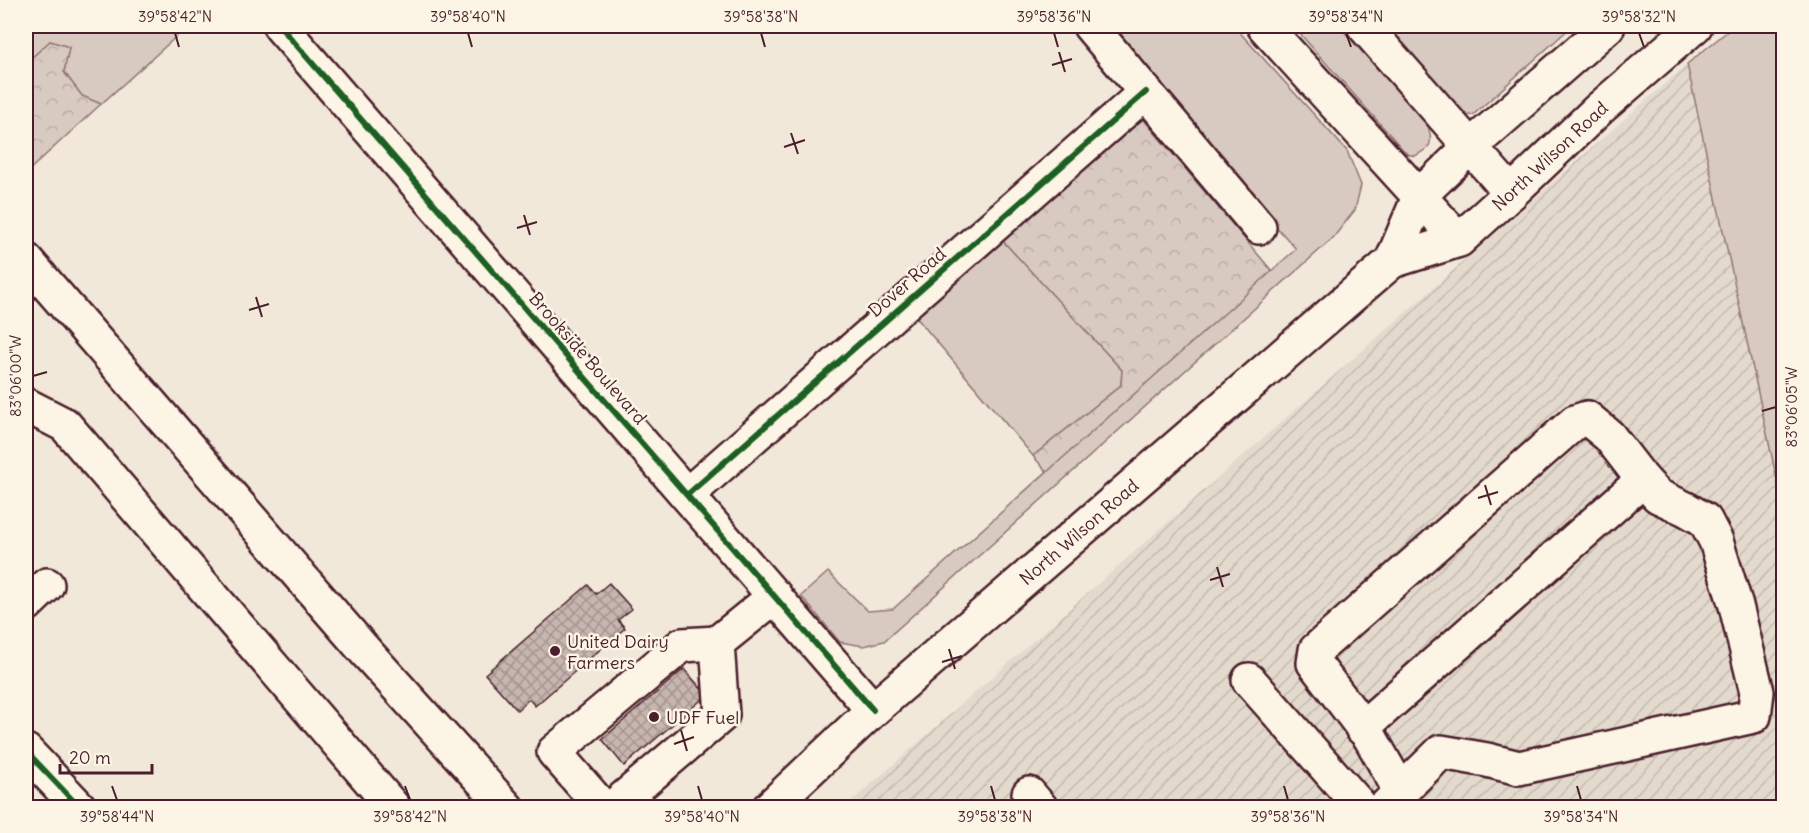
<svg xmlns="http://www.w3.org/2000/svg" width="1809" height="833" viewBox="0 0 1809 833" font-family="Delius,sans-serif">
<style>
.industrial{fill:url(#industrial-furrows)}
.grass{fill:#d8cac0;stroke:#917476;stroke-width:1.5}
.forest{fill:url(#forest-crowns);stroke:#917476;stroke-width:1.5}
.building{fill:url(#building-cross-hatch);stroke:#4a1f2b;stroke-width:1.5}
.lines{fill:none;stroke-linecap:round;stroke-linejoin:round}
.minor-casing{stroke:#4a1f2b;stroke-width:38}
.major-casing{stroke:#4a1f2b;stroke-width:38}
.highway-casing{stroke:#4a1f2b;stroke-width:38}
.minor{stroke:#fcf5e5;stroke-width:33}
.major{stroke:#fcf5e5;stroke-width:33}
.highway{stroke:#fcf5e5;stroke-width:33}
.cycleway-casing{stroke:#fcf5e5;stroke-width:10}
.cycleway{stroke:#1b5e20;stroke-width:6}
.ticks{fill:none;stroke:#4a1f2b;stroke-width:2}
.poi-dot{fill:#4a1f2b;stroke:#fcf5e5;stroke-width:2}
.labels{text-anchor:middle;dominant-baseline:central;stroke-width:5;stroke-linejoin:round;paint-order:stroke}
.street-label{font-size:18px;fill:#4a1f2b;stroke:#fcf5e5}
.poi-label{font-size:18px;fill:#4a1f2b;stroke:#fcf5e5;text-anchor:start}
.neatline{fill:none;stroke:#4a1f2b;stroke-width:2}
.ticks-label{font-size:15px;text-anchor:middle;fill:#4a1f2b}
</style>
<defs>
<pattern id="industrial-furrows" width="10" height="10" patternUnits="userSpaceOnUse" patternTransform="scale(1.5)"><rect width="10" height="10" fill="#e4d9cd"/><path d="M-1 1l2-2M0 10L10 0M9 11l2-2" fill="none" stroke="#c5bab0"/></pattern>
<pattern id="forest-crowns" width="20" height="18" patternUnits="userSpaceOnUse" patternTransform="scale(1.5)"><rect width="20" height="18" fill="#d8cac0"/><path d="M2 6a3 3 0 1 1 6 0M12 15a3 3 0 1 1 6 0" fill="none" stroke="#bbada5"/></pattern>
<pattern id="building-cross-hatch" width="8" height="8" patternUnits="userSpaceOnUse" patternTransform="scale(1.5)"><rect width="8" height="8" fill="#c7b6af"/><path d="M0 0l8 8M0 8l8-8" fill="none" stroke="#a4938f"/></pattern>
</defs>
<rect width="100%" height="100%" fill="#f1e8da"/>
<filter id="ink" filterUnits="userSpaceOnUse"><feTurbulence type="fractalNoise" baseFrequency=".0167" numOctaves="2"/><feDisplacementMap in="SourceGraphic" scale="12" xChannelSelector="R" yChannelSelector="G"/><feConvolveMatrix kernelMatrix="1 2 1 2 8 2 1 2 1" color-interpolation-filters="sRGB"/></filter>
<g filter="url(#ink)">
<path class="industrial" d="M1687 64 1783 508V807L844 808Z"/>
<g class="grass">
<path d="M26 26H188L101 104 82 96 64 72 69 47 50 41 26 63Z"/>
<path d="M1099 26H1234L1347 151 1361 185 1355 210 1333 238 884 641 864 646 840 642 801 596 828 572 868 611 893 609 1296 249Z"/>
<path d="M1293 26H1339L1428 125C1433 144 1432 147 1415 156L1407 154Z"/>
<path d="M1382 26H1572L1473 115 1464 116Z"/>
<path d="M1734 26H1783V508L1687 64Z"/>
<path d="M1003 241 1122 370 1121 385 1033 456 916 317Z"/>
</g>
<g class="forest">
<path d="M50 41 69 47 64 72 82 96 101 104 26 173V63Z"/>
<path d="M1143 119 1272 271 1047 472 1033 456 1121 385 1122 370 1003 241Z"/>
</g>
<g class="building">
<path d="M609 583 632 609 618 620 625 628 535 706 529 699 517 710 485 674 588 585 596 594Z"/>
<path d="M684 669 707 695 624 766 602 739Z"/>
</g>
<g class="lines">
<defs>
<g id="minor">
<path d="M280 26 873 710"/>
<path d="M1090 26 1259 227"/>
<path d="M26 260 365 651 507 808"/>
<path d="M26 405 65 425 394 808"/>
<path d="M687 495 1146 92"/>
<path d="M26 605 47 585"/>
<path d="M1249 680 1362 808"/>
<path d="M1362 728 1643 480"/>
<path d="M26 751 80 808"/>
<path d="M1029 794 1041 808"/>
<path d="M603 808 554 752 682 645 717 643"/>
<path d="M612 808 722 715 717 643 775 596"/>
<path d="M1384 808 1441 752 1487 760 1519 768 1754 716 1757 692 1736 606 1716 541 1705 520 1686 509 1658 496 1643 480 1609 436 1587 418 1575 422 1316 650 1314 663 1370 737 1401 792"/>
</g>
<g id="major">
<path d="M1392 261 1420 195 1470 147 1608 26"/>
<path d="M769 808 873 710 1392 261 1459 240 1511 193 1599 109 1695 26"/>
</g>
<g id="highway">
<path d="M1264 26 1459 240"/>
<path d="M1364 26 1511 193"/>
</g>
</defs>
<use href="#minor" class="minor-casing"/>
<use href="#major" class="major-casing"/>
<use href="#highway" class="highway-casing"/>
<use href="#minor" class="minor"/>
<use href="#major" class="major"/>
<use href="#highway" class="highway"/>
<defs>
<g id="cycleway">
<path d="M280 26 873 710"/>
<path d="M687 495 1146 92"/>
<path d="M26 751 80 808"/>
</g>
</defs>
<use href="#cycleway" class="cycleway-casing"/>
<use href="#cycleway" class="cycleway"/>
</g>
</g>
<path class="ticks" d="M175 33 179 47M468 33 472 47M761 33 765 47M1054 33 1058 47M1346 33 1351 47M1639 33 1644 47M1059 52 1065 72M1052 65 1072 59M791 133 798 154M784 147 805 140M524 215 530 235M517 228 537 222M256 297 262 317M249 310 269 304M33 376 47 372M1762 411 1776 407M1485 485 1491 505M1478 498 1498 492M1217 567 1223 587M1210 580 1230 574M949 649 955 669M942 662 962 656M681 730 687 751M674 744 694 737M112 786 117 800M405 786 410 800M698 786 702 800M991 786 995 800M1284 786 1288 800M1577 786 1581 800"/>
<g class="poi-dot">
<circle cx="555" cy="651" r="6"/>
<circle cx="654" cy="717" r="6"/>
</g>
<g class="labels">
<g class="street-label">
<text transform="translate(1550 156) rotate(-43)">North Wilson Road</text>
<text transform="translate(907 282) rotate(-41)">Dover Road</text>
<text transform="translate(588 358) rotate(49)">Brookside Boulevard</text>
<text transform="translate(1079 532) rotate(-41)">North Wilson Road</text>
</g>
<g class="poi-label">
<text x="567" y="641">United Dairy<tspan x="567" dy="21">Farmers</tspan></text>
<text x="666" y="717">UDF Fuel</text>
</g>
</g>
<rect width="1809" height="833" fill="none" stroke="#fcf5e5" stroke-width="66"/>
<path d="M60 764v9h92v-9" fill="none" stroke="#4a1f2b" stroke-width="3"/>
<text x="69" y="764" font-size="18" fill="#4a1f2b" stroke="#fcf5e5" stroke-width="4.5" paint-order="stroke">20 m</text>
<rect x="33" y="33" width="1743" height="767" class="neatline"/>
<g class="ticks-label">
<text x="175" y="22">39°58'42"N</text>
<text x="468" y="22">39°58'40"N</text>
<text x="761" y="22">39°58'38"N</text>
<text x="1054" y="22">39°58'36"N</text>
<text x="1346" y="22">39°58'34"N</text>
<text x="1639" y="22">39°58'32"N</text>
<text transform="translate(16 376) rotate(-90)" y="5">83°06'00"W</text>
<text transform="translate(1792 407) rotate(-90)" y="5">83°06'05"W</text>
<text x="117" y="822">39°58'44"N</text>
<text x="410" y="822">39°58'42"N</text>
<text x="702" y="822">39°58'40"N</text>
<text x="995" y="822">39°58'38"N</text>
<text x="1288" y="822">39°58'36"N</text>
<text x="1581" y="822">39°58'34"N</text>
</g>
</svg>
